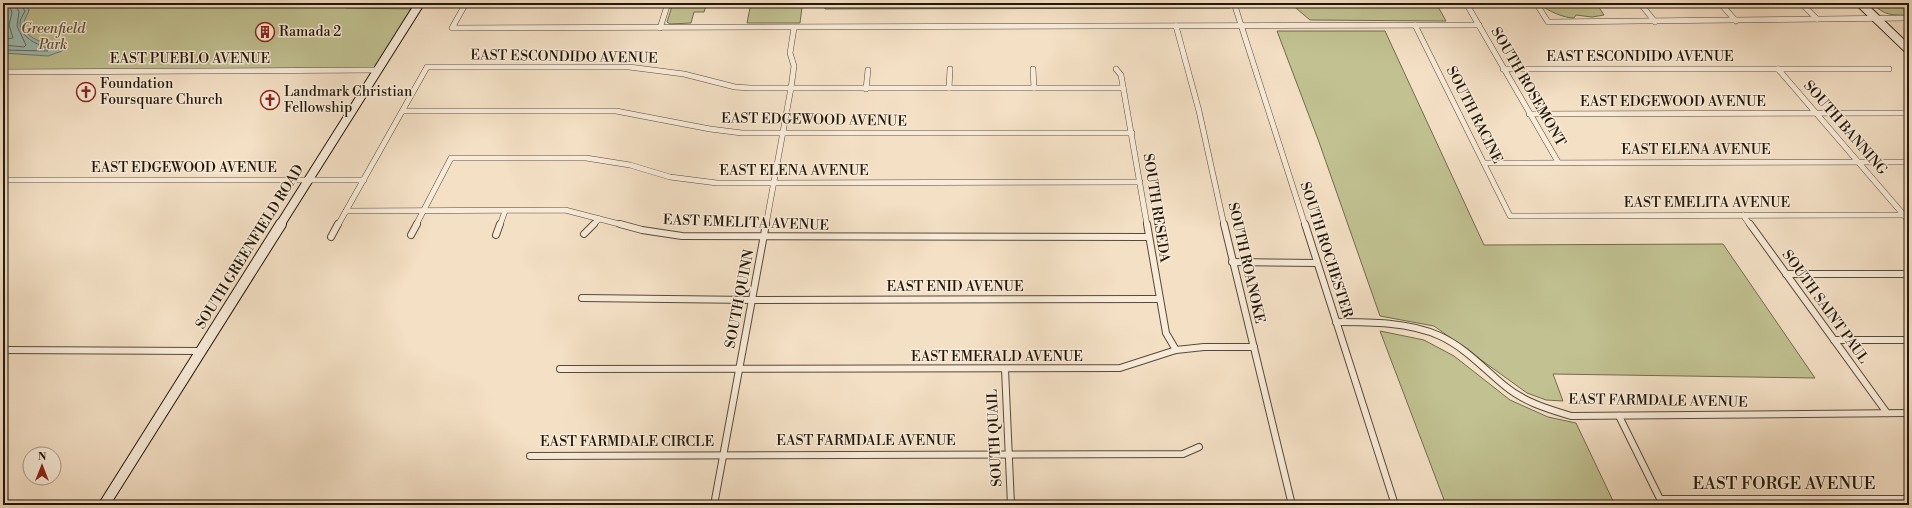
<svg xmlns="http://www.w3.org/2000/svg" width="1912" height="508" viewBox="0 0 1912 508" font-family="'Libre Bodoni',serif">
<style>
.green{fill:#c1c191;stroke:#726c4c}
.water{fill:#9cbdb5;stroke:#6c7b70}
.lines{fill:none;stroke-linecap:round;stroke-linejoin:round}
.shore{stroke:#606a5e;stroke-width:1}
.minor-far1-casing{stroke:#584937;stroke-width:6}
.minor-casing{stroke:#584937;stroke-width:8}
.secondary-far1-casing{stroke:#241708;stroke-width:10}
.secondary-casing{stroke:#241708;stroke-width:12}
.minor-far1{stroke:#f8ebd9;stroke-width:5}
.minor{stroke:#f8ebd9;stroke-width:6}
.secondary-far1{stroke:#f8ebd9;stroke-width:8}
.secondary{stroke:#f8ebd9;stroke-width:10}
.labels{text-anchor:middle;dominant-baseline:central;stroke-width:3;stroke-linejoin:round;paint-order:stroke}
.park-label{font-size:14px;font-style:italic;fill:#5b5238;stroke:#f8ebd9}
.poi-label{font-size:14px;fill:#241708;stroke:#f8ebd9;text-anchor:start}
.street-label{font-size:14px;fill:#241708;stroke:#f8ebd9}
.near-street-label{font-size:17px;fill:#241708;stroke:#f8ebd9}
</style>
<rect width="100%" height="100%" fill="#f4e0c5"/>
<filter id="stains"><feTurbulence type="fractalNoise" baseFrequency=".005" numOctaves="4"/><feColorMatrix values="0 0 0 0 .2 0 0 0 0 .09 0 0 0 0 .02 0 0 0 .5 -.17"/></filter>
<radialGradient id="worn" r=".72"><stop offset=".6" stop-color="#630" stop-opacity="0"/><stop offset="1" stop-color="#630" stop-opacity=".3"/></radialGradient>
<g class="green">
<path d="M3 3H349L346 8 416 9 378 70 3 72Z"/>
<path d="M673 3H707L704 12H694L691 23 670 24 667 22Z"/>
<path d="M751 3H766V6H783V7H802L800 23H747Z"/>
<path d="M826 3H1228L1230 8 825 9Z"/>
<path d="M1290 3H1436L1446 21 1310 20Z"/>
<path d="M1546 3H1596L1604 15 1592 17 1576 15 1574 18C1564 18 1548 11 1541 5Z"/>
<path d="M1872 3H1909V15C1891 15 1885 16 1872 3Z"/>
<path d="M1277 31H1385L1484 245 1723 244 1815 378 1553 374 1563 401 1546 400 1527 393 1434 326 1380 316 1319 142Z"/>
<path d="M1380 331 1424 340 1454 356 1510 400 1548 417 1576 423 1615 505H1446Z"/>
</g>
<path class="water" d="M10 3 22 4 29 9C29 14 24 18 24 23 24 42 50 43 62 47L63 48 62 51 48 56 3 53V4Z"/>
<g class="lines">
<g class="shore">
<path d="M3 39 13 38 9 25 12 13 9 3"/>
<path d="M3 45 24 47 26 45 17 26 19 12 15 3"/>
<path d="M3 50 48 51 47 48C36 44 20 37 20 23 20 19 23 15 25 11L20 3"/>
</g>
<defs>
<g id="minor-far1">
<path d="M466 3 452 28 1479 25"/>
<path d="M1234 3 1305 225"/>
<path d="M1466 3 1558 162"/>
<path d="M1536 3 1548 22 1909 18"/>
<path d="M1640 3 1655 22"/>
<path d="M1720 3 1736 21"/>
<path d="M1801 3 1817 19"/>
<path d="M1415 25 1510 216 1909 215"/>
<path d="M1176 26 1199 111 1224 225"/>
<path d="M660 28 668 3"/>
<path d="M1033 69 1034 88"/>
<path d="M1116 69 1121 75 1147 225"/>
<path d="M1503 69H1889"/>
<path d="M1778 69 1909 221"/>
<path d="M3 72 378 70"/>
<path d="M949 88 950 69"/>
<path d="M866 89 868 70"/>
<path d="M403 111H616L710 129 742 133H1132"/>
<path d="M1529 114 1909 113"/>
<path d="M1484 163 1909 162"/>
<path d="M3 180H364"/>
<path d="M346 211 565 210 623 225"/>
<path d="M1743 215 1750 225"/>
<path d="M338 225 427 67H629L684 74 735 87 750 88H1123"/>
<path d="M416 225 451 158H586L630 165 670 177 717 183 1140 182"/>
<path d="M500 225 505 211"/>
<path d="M593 225 599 219"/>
<path d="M766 225 791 88 794 66 790 53 794 28"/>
</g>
<g id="minor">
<path d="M620 224 642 230 682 236 1149 237"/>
<path d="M1147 224 1166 333 1176 350"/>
<path d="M1224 224 1292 505"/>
<path d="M1305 224 1395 505"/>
<path d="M1750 224 1887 413"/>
<path d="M584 234 594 224"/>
<path d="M411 235 417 224"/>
<path d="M496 235 500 224"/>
<path d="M331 237 338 224"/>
<path d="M1232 262 1317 263"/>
<path d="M1786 274H1909"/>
<path d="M582 298 752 300 1159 299"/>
<path d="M1336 322C1369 322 1410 322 1440 336 1466 348 1484 369 1505 386 1524 402 1548 409 1571 416L1909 413"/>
<path d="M1834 340H1909"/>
<path d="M3 350 201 351"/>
<path d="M560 369 1120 368 1176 350 1204 347H1254"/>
<path d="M1005 369 1011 505"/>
<path d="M1619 416 1663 505"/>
<path d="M530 456 1183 454 1199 447"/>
<path d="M1660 499H1909"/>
<path d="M714 505 766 224"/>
</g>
<g id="secondary-far1">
<path d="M1860 3 1909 50"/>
<path d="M280 225 420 3"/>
</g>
<path id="secondary" d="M104 505 281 224"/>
</defs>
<use href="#minor-far1" class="minor-far1-casing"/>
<use href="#minor" class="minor-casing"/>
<use href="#secondary-far1" class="secondary-far1-casing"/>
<use href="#secondary" class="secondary-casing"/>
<use href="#minor-far1" class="minor-far1"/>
<use href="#minor" class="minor"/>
<use href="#secondary-far1" class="secondary-far1"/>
<use href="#secondary" class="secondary"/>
</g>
<defs>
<symbol id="building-ring" viewBox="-11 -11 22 22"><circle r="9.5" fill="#f8ebd9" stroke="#8f2418" stroke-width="1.5"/><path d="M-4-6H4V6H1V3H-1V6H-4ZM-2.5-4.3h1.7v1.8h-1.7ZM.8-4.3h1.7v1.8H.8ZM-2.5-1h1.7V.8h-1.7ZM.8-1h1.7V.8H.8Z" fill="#8f2418"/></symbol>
<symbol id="church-ring" viewBox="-11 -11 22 22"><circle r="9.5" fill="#f8ebd9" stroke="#8f2418" stroke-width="1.5"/><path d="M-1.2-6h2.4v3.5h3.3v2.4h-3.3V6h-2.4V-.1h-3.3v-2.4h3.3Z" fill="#8f2418"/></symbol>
</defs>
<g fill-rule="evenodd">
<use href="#building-ring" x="254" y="21" width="22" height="22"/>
<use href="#church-ring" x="75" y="81" width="22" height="22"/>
<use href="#church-ring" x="259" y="89" width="22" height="22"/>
</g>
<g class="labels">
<g class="park-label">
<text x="53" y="29">Greenfield<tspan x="53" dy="16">Park</tspan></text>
</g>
<g class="poi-label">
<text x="279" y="32">Ramada 2</text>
<text x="100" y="84">Foundation<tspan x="100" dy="16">Foursquare Church</tspan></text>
<text x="284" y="92">Landmark Christian<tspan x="284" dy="16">Fellowship</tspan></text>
</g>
<g class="street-label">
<text transform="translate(564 57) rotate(1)">EAST ESCONDIDO AVENUE</text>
<text x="1640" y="57">EAST ESCONDIDO AVENUE</text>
<text x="190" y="59">EAST PUEBLO AVENUE</text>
<text transform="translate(1528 87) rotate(60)">SOUTH ROSEMONT</text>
<text x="1673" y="102">EAST EDGEWOOD AVENUE</text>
<text transform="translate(1474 115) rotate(63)">SOUTH RACINE</text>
<text transform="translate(814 120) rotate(1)">EAST EDGEWOOD AVENUE</text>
<text transform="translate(1845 128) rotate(49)">SOUTH BANNING</text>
<text x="1696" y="150">EAST ELENA AVENUE</text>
<text x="184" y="168">EAST EDGEWOOD AVENUE</text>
<text x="794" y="171">EAST ELENA AVENUE</text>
<text x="1707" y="203">EAST EMELITA AVENUE</text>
<text transform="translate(1156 208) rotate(81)">SOUTH RESEDA</text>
<text transform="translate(746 223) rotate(2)">EAST EMELITA AVENUE</text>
<text transform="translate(250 247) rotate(-58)">SOUTH GREENFIELD ROAD</text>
<text transform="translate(1326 250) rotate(72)">SOUTH ROCHESTER</text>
<text transform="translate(1246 263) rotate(77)">SOUTH ROANOKE</text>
<text x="955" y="287">EAST ENID AVENUE</text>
<text transform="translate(740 299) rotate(-79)">SOUTH QUINN</text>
<text transform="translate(1825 307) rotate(54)">SOUTH SAINT PAUL</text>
<text x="997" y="357">EAST EMERALD AVENUE</text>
<text transform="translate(1658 401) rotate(1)">EAST FARMDALE AVENUE</text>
<text transform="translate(995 438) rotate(-93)">SOUTH QUAIL</text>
<text x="866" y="441">EAST FARMDALE AVENUE</text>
<text x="627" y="442">EAST FARMDALE CIRCLE</text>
</g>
<g class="near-street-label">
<text x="1784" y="484">EAST FORGE AVENUE</text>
</g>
</g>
<rect width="1912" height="508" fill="none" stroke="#f4e0c5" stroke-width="16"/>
<rect x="4" y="4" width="1904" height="500" fill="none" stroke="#241708" stroke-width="2"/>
<rect x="8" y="8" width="1896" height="492" fill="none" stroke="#241708"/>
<g transform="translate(42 466)"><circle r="19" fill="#f8ebd9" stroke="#a39685"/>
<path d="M0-3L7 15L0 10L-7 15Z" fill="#8f2418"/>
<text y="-6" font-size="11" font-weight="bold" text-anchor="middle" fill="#241708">N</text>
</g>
<rect width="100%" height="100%" filter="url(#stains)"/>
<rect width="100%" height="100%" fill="url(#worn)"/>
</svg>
